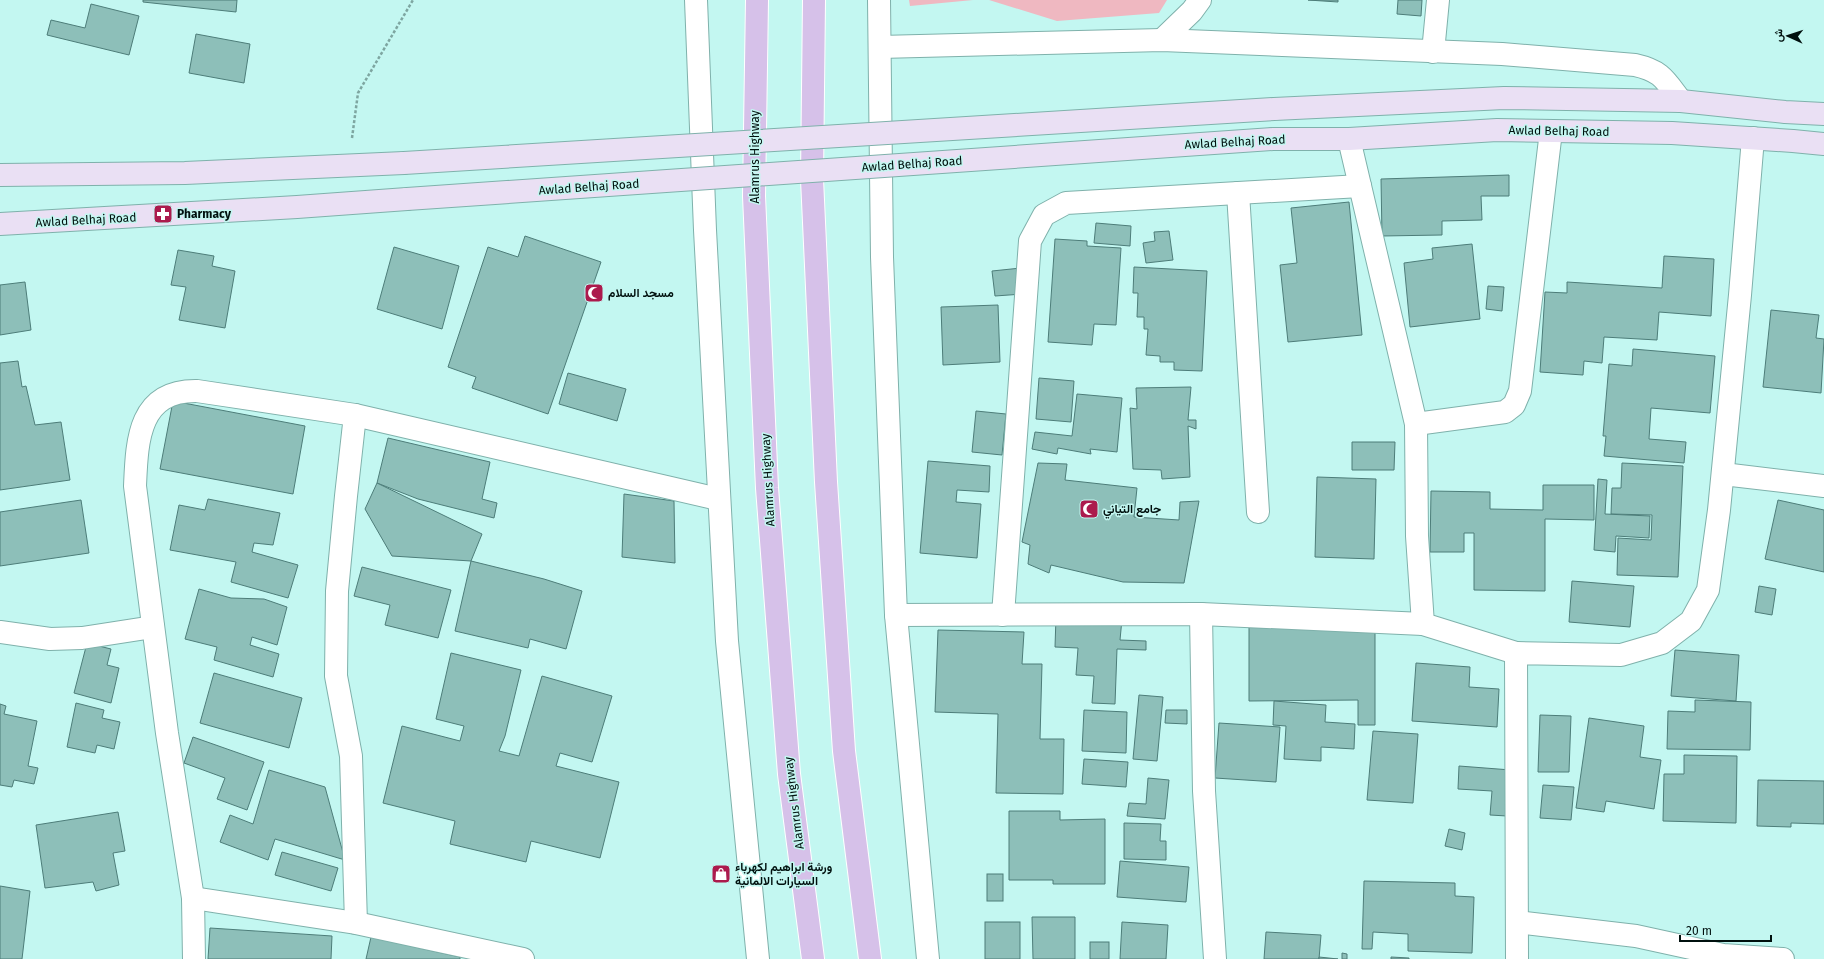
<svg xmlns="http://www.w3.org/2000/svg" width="1824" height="959" viewBox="0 0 1824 959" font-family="'Fira Sans',Vazirmatn,sans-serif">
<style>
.green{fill:#efb8c1}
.building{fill:#8dbfb9;stroke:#4d7d79}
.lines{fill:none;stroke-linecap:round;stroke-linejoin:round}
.minor-casing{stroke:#7fb1ab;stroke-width:24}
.secondary-casing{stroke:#7fb1ab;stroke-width:24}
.primary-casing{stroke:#fff;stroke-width:24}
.path{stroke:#7ea6a1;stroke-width:2.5;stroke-dasharray:3 2;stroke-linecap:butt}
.minor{stroke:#fff;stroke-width:22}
.secondary{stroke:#eae0f4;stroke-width:22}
.primary{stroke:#d6c1e9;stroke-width:22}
.secondary-bridge-casing{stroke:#7fb1ab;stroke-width:24;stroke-linecap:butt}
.secondary-bridge{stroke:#eae0f4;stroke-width:22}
.labels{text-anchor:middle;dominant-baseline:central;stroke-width:3;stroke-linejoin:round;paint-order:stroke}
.street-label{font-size:12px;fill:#00100e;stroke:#c3f7f1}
.poi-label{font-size:12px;font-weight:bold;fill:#00100e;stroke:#c3f7f1;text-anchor:start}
</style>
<rect width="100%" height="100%" fill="#c3f7f1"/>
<g class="green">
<path d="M909 0H973L910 6Z"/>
<path d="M989 0H1167L1159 13 1057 21Z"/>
</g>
<g class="building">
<path d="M143 0H237L236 12 143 2Z"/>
<path d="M1308 0H1338V2Z"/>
<path d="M1398 0H1422L1421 16 1397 14Z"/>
<path d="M91 4 139 16 129 55 47 35 51 20 85 28Z"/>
<path d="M196 34 250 44 244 83 189 73Z"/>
<path d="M1509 175V196H1481L1482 220 1442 221V235L1382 236 1381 179Z"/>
<path d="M1349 202 1362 335 1288 342 1280 265 1297 263 1291 208Z"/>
<path d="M1096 223 1131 226 1130 246 1094 243Z"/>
<path d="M1169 231 1173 260 1146 263 1143 243 1155 241 1154 232Z"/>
<path d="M525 236 601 262 548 414 472 388 476 377 448 367 488 247 518 257Z"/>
<path d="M1055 239 1087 241V246L1121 248 1116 325 1094 324 1092 345 1048 342Z"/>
<path d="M1472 244 1480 319 1410 327 1404 263 1433 259 1432 248Z"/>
<path d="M394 247 459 266 442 329 377 309Z"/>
<path d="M178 250 214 256 212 266 235 271 225 328 179 320 186 287 171 285Z"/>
<path d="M1664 256 1714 259 1711 316 1659 312 1657 340 1604 337 1602 363 1584 361 1583 375 1540 372 1545 292 1567 293V282L1662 288Z"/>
<path d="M1134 267 1207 271 1202 371 1174 370V362H1160V356L1146 355 1148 329H1144V317H1137L1138 293H1133Z"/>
<path d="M1021 268 1023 294 995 296 992 271Z"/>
<path d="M25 282 31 330 0 335V285Z"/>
<path d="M1488 286 1504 287 1502 311 1486 309Z"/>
<path d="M998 305 1000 362 943 365 941 307Z"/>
<path d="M1771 310 1819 315 1816 338 1824 339 1821 393 1763 387Z"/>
<path d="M1633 349 1715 356 1710 413 1651 408 1649 439 1686 442 1684 463 1604 456 1606 436H1603L1609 364 1632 366Z"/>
<path d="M18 361 22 387 26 386 35 425 61 422 70 480 0 490V363Z"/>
<path d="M568 373 626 389 617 421 559 404Z"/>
<path d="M1039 378 1074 381 1071 422 1036 419Z"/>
<path d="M1191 387 1188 420H1196V429L1188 426 1190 477 1162 479 1161 470 1133 469 1130 408 1137 409 1136 388Z"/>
<path d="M1077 394 1122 398 1117 452 1090 449 1091 454 1058 448 1057 454 1032 449 1035 432 1072 436Z"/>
<path d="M173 401 305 426 293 494 160 469Z"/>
<path d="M976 411 1006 414 1002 455 972 452Z"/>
<path d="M388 438 490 462 482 499 497 503 494 518 418 499 377 483Z"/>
<path d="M1352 442H1395L1394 470H1352Z"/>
<path d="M928 461 990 466 989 492 957 490 956 502 981 504 977 558 920 553Z"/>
<path d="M1038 463 1067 464 1065 480 1137 488 1134 517 1179 520 1180 502 1199 501 1184 583 1123 582 1051 565 1049 573 1028 564 1030 545 1022 542Z"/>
<path d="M1622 463 1683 466 1678 577 1617 575 1618 538 1651 540 1652 515 1611 514 1612 488H1621Z"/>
<path d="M1317 477 1376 479 1374 559 1315 557Z"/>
<path d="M1598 479 1607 480 1605 514 1650 516 1649 538 1616 536 1615 552 1594 550Z"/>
<path d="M377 483 482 534 471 561 392 556 365 509Z"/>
<path d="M1543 485H1594V520L1545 519V591L1474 590V533H1464V552H1430L1431 491 1490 492V509L1543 510Z"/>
<path d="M624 494 674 501 675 563 622 557Z"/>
<path d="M208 499 280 513 273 545 254 543 252 552 298 565 288 598 231 582 236 562 170 550 179 505 205 510Z"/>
<path d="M81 500 89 553 0 566V512Z"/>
<path d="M1778 500 1824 510V572L1765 559Z"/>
<path d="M471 561 544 579 582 591 566 649 530 639 528 648 455 631Z"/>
<path d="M362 567 451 590 438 638 385 625 390 605 354 596Z"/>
<path d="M1572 581 1634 586 1630 627 1569 622Z"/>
<path d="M1759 586 1776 589 1772 615 1755 612Z"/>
<path d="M199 589 231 598 264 599 287 607 277 645 252 637 250 645 279 654 273 677 214 660 217 647 185 639Z"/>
<path d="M1056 617 1122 619 1120 640 1146 641V650L1117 649 1115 704 1092 703 1094 676 1076 675 1078 648 1055 647Z"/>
<path d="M1249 620 1375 629V725H1358V700L1249 701Z"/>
<path d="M938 630 1024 632 1022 664H1042L1040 739H1064L1063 794 996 793 998 714 935 712Z"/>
<path d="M87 643 111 649 107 665 119 668 111 703 74 693Z"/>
<path d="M1675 650 1739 655 1736 701 1671 696Z"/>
<path d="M451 653 521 670 505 736 499 751 519 756 542 676 612 696 592 762 560 753 556 766 619 782 600 858 531 841 526 862 450 844 455 821 383 803 402 726 460 741 464 726 436 719Z"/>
<path d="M1416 663 1470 667 1469 687 1499 689 1497 727 1412 721Z"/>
<path d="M214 673 302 698 289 748 200 723Z"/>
<path d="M1139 695 1163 697 1157 761 1133 759Z"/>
<path d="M1695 700 1751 702 1750 750 1667 749 1668 711 1695 712Z"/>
<path d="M1274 701 1326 705 1325 722 1355 724 1354 749 1321 747V761L1284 759 1286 726 1273 725Z"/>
<path d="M76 703 104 710 102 718 120 722 114 749 97 745 95 753 67 747Z"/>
<path d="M0 704 6 706 4 714 37 721 28 766 38 768 34 784 14 780 12 787 0 785Z"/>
<path d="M1084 710 1127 712 1126 753 1082 751Z"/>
<path d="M1166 710H1187V724L1165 723Z"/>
<path d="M1540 715 1571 716 1569 772H1538Z"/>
<path d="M1589 718 1644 726 1640 757 1661 760 1654 809 1606 801 1604 812 1576 808Z"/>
<path d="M1219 723 1280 727 1276 782 1215 778Z"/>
<path d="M1373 731 1418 734 1413 803 1367 800Z"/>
<path d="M193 737 264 762 247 810 217 799 225 778 184 763Z"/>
<path d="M1684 755 1737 756 1736 823 1663 821 1664 774H1684Z"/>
<path d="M1084 759 1128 762 1126 787 1082 784Z"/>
<path d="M1459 766 1511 770 1507 816 1490 815 1492 791 1458 789Z"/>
<path d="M269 770 325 787 345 860 275 839 268 860 220 842 230 815 253 824Z"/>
<path d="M1148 778 1169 780 1165 819 1127 816 1129 803 1146 804Z"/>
<path d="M1758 780 1824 781V824L1791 823V827L1757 826Z"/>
<path d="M1543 785 1574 787 1571 820 1540 818Z"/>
<path d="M1009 811H1060V820L1105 819V884H1053V880H1009Z"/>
<path d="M118 812 125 851 113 853 119 885 96 891 93 882 45 888 36 825Z"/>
<path d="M1124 823 1161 824 1160 841H1166V860L1124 859Z"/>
<path d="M1449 829 1465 833 1462 850 1445 846Z"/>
<path d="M282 852 338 868 331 891 275 875Z"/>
<path d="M1120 861 1189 867 1186 902 1117 897Z"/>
<rect x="987" y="874" width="16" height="27"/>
<path d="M1364 881 1455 883V896L1474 897 1472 953 1408 951V934L1373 932 1372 949H1362Z"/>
<path d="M0 886 30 891 22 959H0Z"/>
<path d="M1032 917H1075V959H1033Z"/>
<rect x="985" y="922" width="35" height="37"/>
<path d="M1122 922 1168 925 1166 959H1120Z"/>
<path d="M210 928 332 936 331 959H208Z"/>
<path d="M1266 932 1321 935 1319 959H1264Z"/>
<path d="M371 937 460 957V959H366Z"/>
<rect x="1090" y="942" width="19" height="17"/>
<path d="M1342 953 1347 954V959H1342Z"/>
<path d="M1319 957 1338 959H1319Z"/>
<path d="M1391 957 1409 958V959H1391Z"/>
</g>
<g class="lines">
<defs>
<g id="minor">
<path d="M696 0 705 230 727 641 758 959"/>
<path d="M879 0 882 257 896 615 928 959"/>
<path d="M1162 40 1192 11 1200 0"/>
<path d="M880 47 1162 40 1502 54 1635 65C1662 71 1665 80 1681 101"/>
<path d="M1433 52 1438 0"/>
<path d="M1349 139 1416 424 1417 536 1423 624 1516 653"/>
<path d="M1238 193 1258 512"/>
<path d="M355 415 346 496 337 591 336 676 351 756 356 923"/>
<path d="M1416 424 1505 412 1514 405 1520 391 1551 131"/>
<path d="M1723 474 1824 486"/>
<path d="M1201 614 1204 791 1215 959"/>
<path d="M896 615 1201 614 1423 624"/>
<path d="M1003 615 1030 241 1044 215 1066 203 1360 186"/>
<path d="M0 632 50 639 82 638 153 627"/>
<path d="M193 898 356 923 523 959"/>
<path d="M1517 922 1636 936 1723 955 1783 959"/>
<path d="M194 959 193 898 167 733 135 486C137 441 138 390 197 391L355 415 718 499"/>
<path d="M1517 959 1516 653 1621 655 1662 643 1691 621 1708 590 1719 510 1740 295 1753 138"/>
</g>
<g id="secondary">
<path d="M1274 109 1504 98 1681 101 1785 112 1824 114"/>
<path d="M1273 139H1349L1497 130 1672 133 1793 141 1824 144"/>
<path d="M0 175 185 173 404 163"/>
<path d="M0 224 297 207 407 199"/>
</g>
<g id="primary">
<path d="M757 0 754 196 767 488 789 774 813 959"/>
<path d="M814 0 812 179 826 482 844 751 870 959"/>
</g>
</defs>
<use href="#minor" class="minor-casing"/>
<use href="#secondary" class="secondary-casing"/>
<use href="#primary" class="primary-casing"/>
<path class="path" d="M352 138 358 93 413 0"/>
<use href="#minor" class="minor"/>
<use href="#secondary" class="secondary"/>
<use href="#primary" class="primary"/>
<defs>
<g id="secondary-bridge">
<path d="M404 163 1274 109"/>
<path d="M407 199 1273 139"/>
</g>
</defs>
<use href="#secondary-bridge" class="secondary-bridge-casing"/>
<use href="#secondary-bridge" class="secondary-bridge"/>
</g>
<defs>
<symbol id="pharmacy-square" viewBox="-11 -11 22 22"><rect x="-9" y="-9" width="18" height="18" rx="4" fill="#ac1a4d" stroke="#c3f7f1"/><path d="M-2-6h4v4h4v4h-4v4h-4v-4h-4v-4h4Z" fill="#fff"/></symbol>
<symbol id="mosque-square" viewBox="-11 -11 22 22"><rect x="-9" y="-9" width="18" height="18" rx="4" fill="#ac1a4d" stroke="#c3f7f1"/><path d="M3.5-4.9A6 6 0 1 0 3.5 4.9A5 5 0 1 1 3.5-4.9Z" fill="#fff"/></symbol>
<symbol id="shop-square" viewBox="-11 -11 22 22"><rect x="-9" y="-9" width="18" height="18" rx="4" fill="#ac1a4d" stroke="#c3f7f1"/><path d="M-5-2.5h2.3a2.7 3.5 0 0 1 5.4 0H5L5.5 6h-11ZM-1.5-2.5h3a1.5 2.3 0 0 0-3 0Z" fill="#fff"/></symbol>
</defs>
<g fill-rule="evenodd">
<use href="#pharmacy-square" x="152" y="203" width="22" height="22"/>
<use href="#mosque-square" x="583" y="282" width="22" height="22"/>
<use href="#mosque-square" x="1078" y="498" width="22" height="22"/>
<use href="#shop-square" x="710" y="863" width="22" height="22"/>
</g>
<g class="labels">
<g class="street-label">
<text transform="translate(1559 131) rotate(1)">Awlad Belhaj Road</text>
<text transform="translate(1235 142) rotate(-3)">Awlad Belhaj Road</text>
<text transform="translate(755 157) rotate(-90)">Alamrus Highway</text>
<text transform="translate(912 164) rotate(-4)">Awlad Belhaj Road</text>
<text transform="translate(589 187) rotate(-4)">Awlad Belhaj Road</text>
<text transform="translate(86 220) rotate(-3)">Awlad Belhaj Road</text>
<text transform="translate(768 480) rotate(-93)">Alamrus Highway</text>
<text transform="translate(794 803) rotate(-97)">Alamrus Highway</text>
</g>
<g class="poi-label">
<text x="177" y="214">Pharmacy</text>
<text x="608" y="293">مسجد السلام</text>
<text x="1103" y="509">جامع التياني</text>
<text x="735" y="867">ورشة ابراهيم لكهرباء<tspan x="735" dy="14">السيارات الالمانية</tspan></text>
</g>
</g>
<g transform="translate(1788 36) rotate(273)" stroke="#c3f7f1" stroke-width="3" paint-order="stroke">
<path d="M0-3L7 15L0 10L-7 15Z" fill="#00100e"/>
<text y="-6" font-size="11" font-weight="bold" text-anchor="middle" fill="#00100e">ش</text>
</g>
<path d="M1680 935v6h91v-6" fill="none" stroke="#00100e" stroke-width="2"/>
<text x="1686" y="935" font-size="12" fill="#00100e" stroke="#c3f7f1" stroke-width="3" paint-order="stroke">20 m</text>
</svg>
